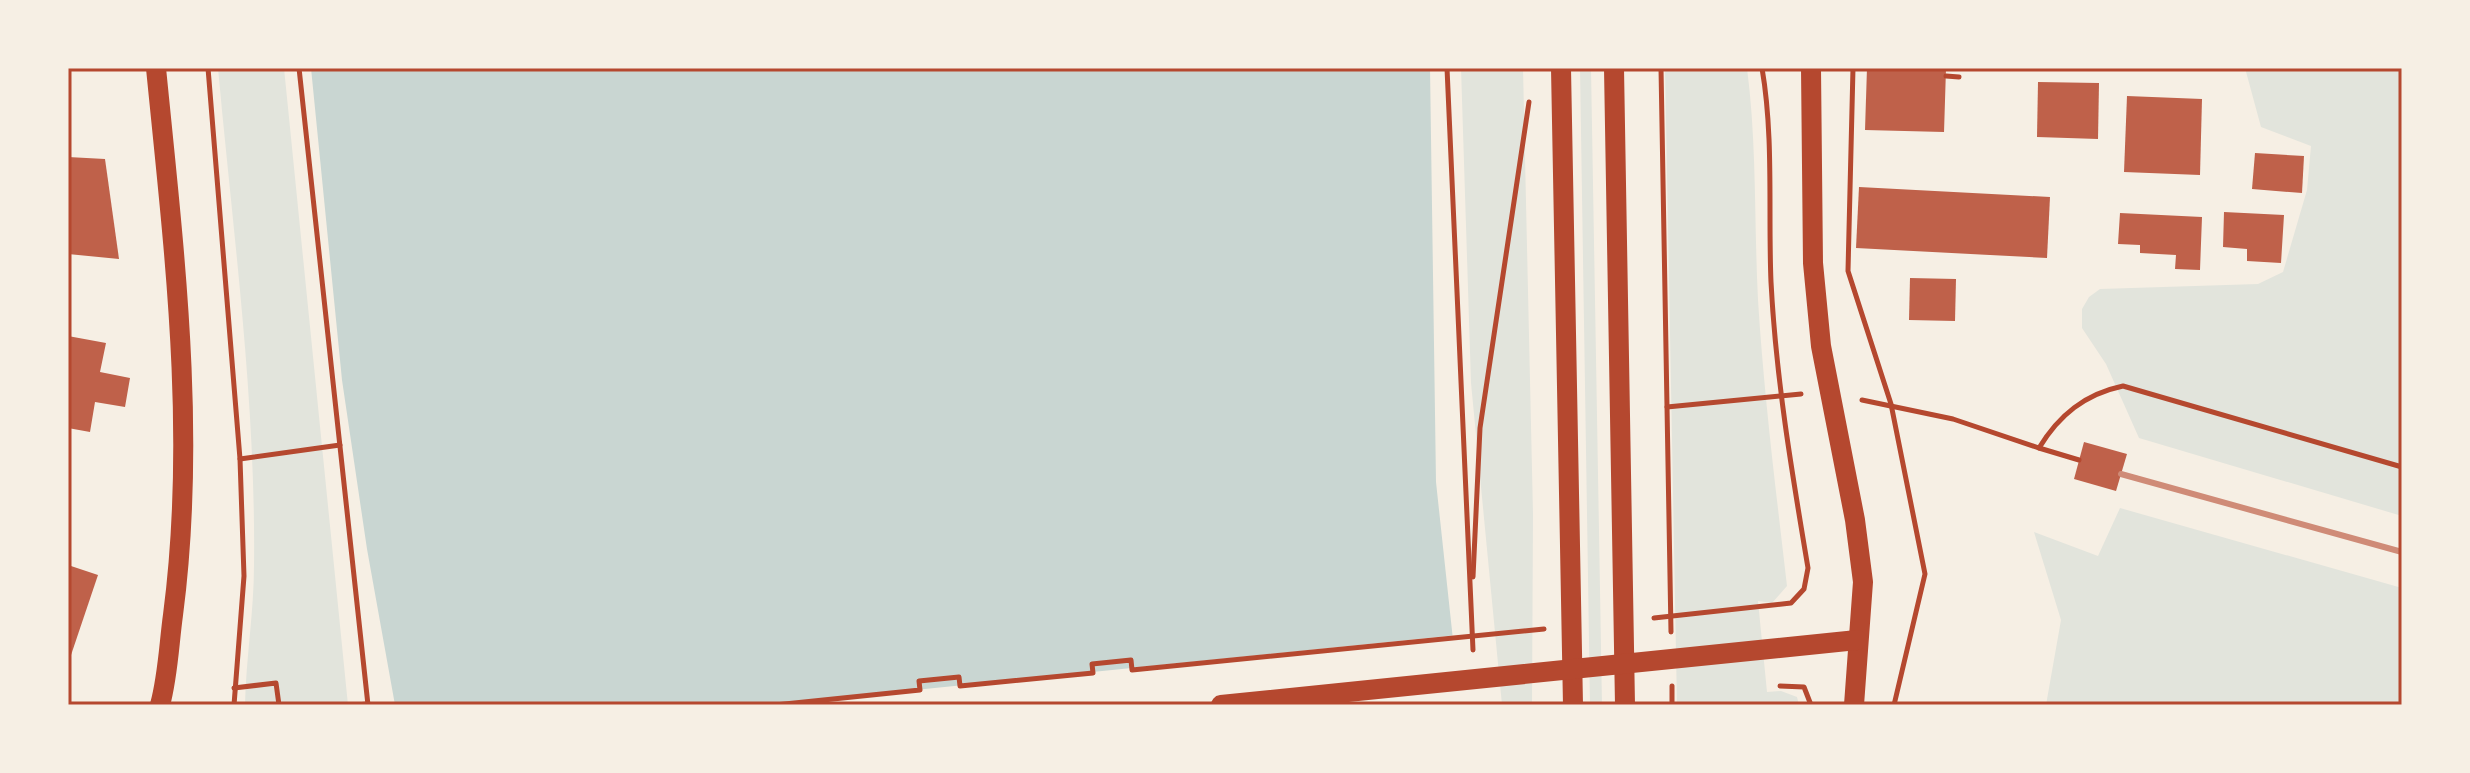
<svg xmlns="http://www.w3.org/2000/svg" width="2470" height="773" viewBox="0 0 2470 773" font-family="'Fira Sans',sans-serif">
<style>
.green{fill:#e2e4dc}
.water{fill:#c9d6d2}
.pier{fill:#f6efe4}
.building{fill:#bf614a}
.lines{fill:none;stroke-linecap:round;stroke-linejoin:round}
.path{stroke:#b5482f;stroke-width:5}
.primary{stroke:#b5482f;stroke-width:20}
.rail{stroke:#cf8b77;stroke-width:6}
.neatline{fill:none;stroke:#b5482f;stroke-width:3}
</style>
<rect width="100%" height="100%" fill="#f6efe4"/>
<g class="green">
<path d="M218 68H284L348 705H245C246 658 254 612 254 565 256 400 233 233 218 68Z"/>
<path d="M1461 68H1523L1533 514 1532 705H1502L1471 383Z"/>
<path d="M1580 68H1591L1602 705H1590Z"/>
<path d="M1665 68H1747C1757 145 1754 222 1758 300 1764 396 1776 491 1787 586L1772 603 1758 601 1767 692 1781 691 1797 697 1799 705H1677Z"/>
<path d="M2245 68H2402V516L2139 438 2106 364 2082 328V309L2089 297 2100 289 2258 284 2283 272 2307 190 2311 146 2261 127Z"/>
<path d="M2120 508 2402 588V705H2046L2061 620 2034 532 2098 556Z"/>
</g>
<path class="water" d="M311 68H1430L1436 482 1460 705H395L367 549 342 380Z"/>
<path class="pier" d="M1457 635 1464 705H768Z"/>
<g class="building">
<path d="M1867 68H1946L1944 132 1865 130Z"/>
<path d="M2038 82 2099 83 2098 139 2037 137Z"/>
<path d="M2127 96 2202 99 2200 175 2124 172Z"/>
<path d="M2255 153 2304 156 2302 193 2252 189Z"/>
<path d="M68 157 105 159 119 259 68 254Z"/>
<path d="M1859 187 2050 197 2047 258 1856 248Z"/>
<path d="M2224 212 2284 215 2281 263 2247 261V249L2223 247Z"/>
<path d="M2120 213 2202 217 2200 270 2175 269 2176 255 2140 253V245L2118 244Z"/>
<path d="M1910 278 1956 279 1955 321 1909 320Z"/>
<path d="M68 336 106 343 100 372 130 378 125 407 95 402 90 432 68 428Z"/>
<path d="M2084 442 2127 454 2116 491 2074 479Z"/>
<path d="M68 565 98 575 69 661H68Z"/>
</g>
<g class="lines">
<g class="path">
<path d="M208 68 240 459 244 576 234 705"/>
<path d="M299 68 368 705"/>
<path d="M1447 68 1473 650"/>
<path d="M1661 68 1671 632"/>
<path d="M1853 68 1848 271 1891 404 1925 574 1894 705"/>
<path d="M1946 76 1959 77"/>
<path d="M1862 400 1953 419 2039 448C2059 415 2085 394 2123 386L2402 467"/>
<path d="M1667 407 1801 394"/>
<path d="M2039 448 2079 460"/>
<path d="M240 459 340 445"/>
<path d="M1473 577 1480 428 1529 102"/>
<path d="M1654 618 1791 603 1804 589 1808 568C1792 473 1776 379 1771 282 1768 211 1774 138 1762 68"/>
<path d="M1672 686V705"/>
<path d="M1780 686 1804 687 1811 705"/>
<path d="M234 688 276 683 279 705"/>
<path d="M356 705 368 704"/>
<path d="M775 705 920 690 919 681 959 677 960 686 1093 673 1092 664 1131 660 1132 670 1544 629"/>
</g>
<g class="primary">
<path d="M156 68C174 250 197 432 173 615 169 644 168 676 160 705"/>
<path d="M1561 68 1573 705"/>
<path d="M1614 68 1625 705"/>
<path d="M1811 68 1813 263 1821 346 1855 520 1863 582 1854 705"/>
<path d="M1221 705 1857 640"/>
</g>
<path class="rail" d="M2121 474 2402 552"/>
</g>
<rect width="2470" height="773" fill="none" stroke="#f6efe4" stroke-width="140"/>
<rect x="70" y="70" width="2330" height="633" class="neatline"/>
</svg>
